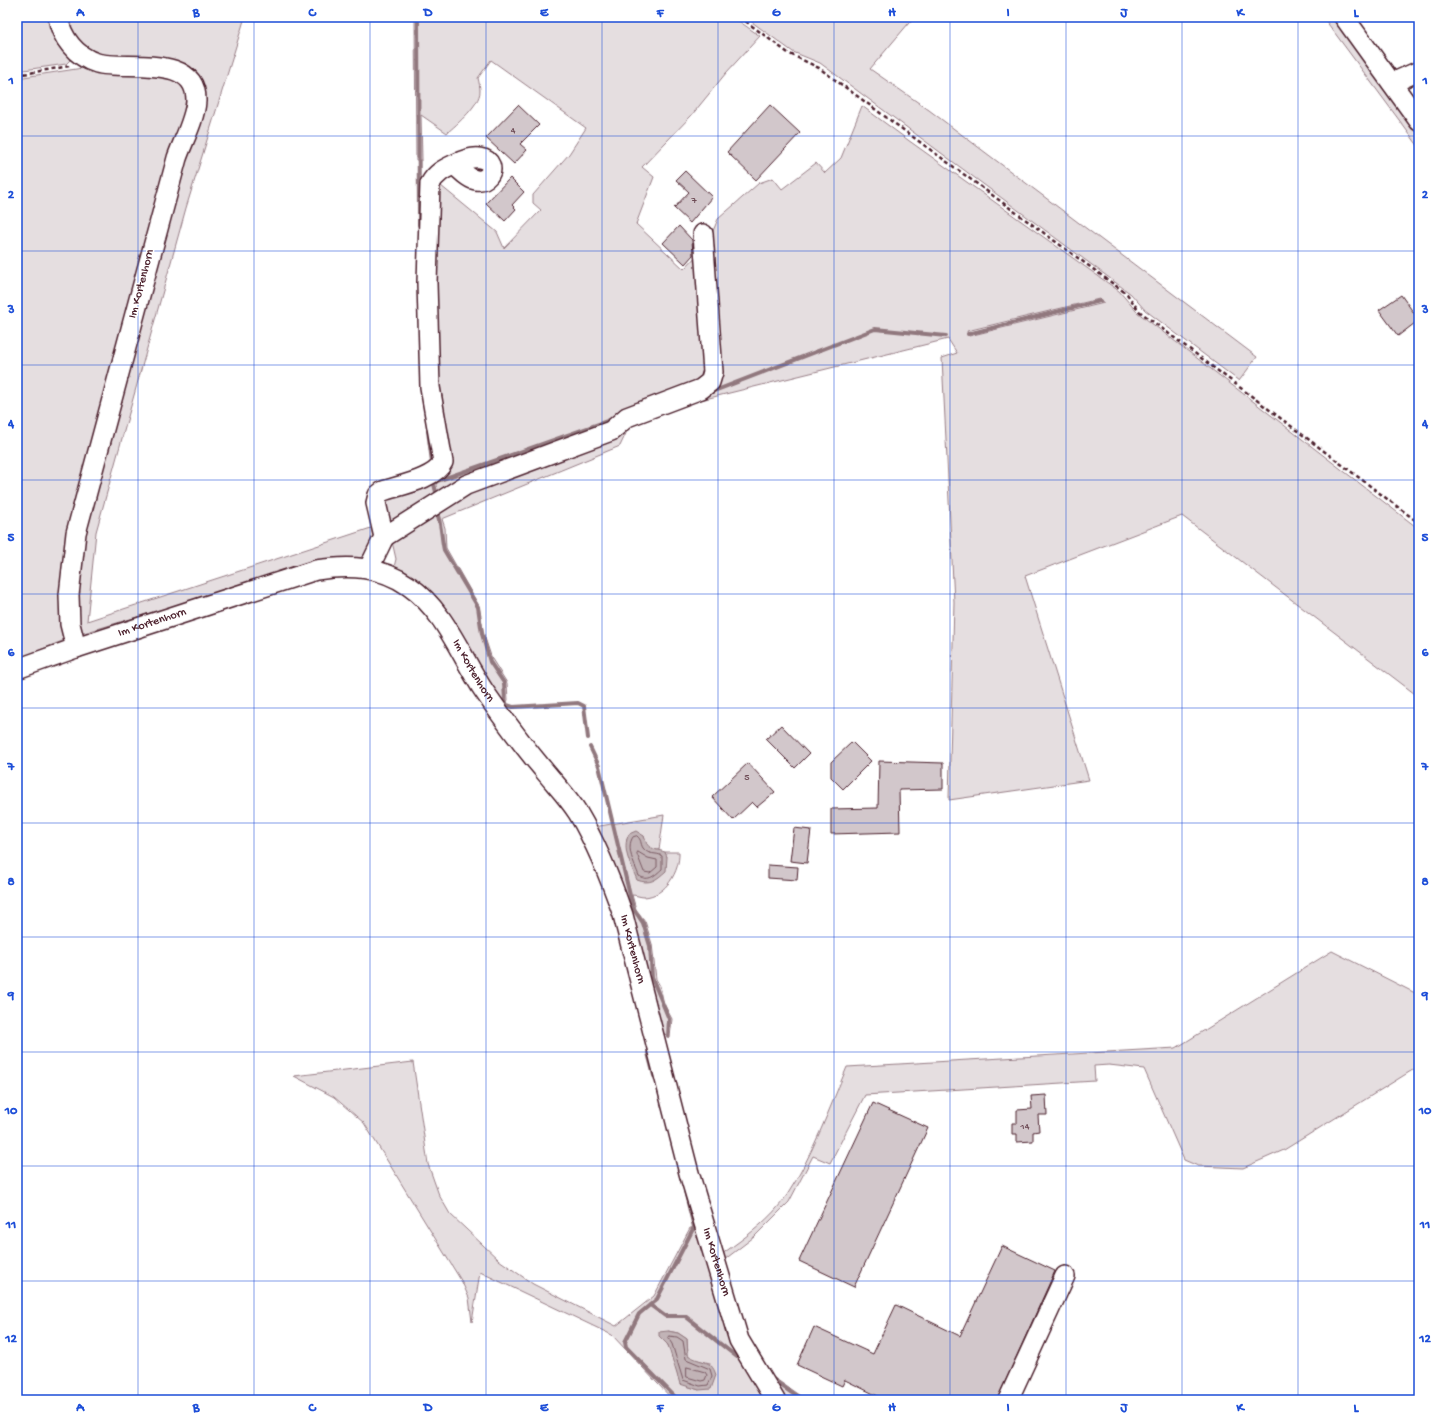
<svg xmlns="http://www.w3.org/2000/svg" width="1436" height="1417" viewBox="0 0 1436 1417" font-family="'Gochi Hand',sans-serif">
<style>
.green{fill:#e5dee0;stroke:#987e86;fill-rule:evenodd}
.water{fill:#c1b3b6;stroke:#91787e}
.lines{fill:none;stroke-linecap:round;stroke-linejoin:round}
.shore{stroke:#7a5a63;stroke-width:1}
.stream{stroke:#91787e;stroke-width:4}
.building{fill:#d2c7cb;stroke:#4a1f2b}
.minor-casing{stroke:#4a1f2b;stroke-width:22}
.path{stroke:#4a1f2b;stroke-width:2.5;stroke-dasharray:4 3;stroke-linecap:butt}
.minor{stroke:#fff;stroke-width:19}
.grid{fill:none;stroke:#1d4ed8;stroke-width:1;stroke-opacity:0.55}
.labels{text-anchor:middle;dominant-baseline:central;stroke-width:3;stroke-linejoin:round;paint-order:stroke}
.number-label{font-size:10px;fill:#6c4953}
.street-label{font-size:12px;fill:#4a1f2b;stroke:#fff}
.neatline{fill:none;stroke:#1d4ed8;stroke-width:1.5}
.grid-label{font-size:13px;text-anchor:middle;font-weight:bold;fill:#1d4ed8}
</style>
<rect width="100%" height="100%" fill="#fff"/>
<filter id="ink" filterUnits="userSpaceOnUse"><feTurbulence type="fractalNoise" baseFrequency=".025" numOctaves="2"/><feDisplacementMap in="SourceGraphic" scale="8" xChannelSelector="R" yChannelSelector="G"/><feConvolveMatrix kernelMatrix="1 2 1 2 8 2 1 2 1" color-interpolation-filters="sRGB"/></filter>
<g filter="url(#ink)">
<g class="green">
<path d="M17 17H55L72 58 66 64 17 71Z"/>
<path d="M60 17H245L186 208 96 532 87 621 371 528 375 545 360 558H342L324 561 77 635 75 625 86 502 195 83 85 54Z"/>
<path d="M415 17H733L760 36 726 73 691 116 642 167 654 177 636 224 684 269 701 251 717 387 710 238 718 219 759 183 773 178 782 189 816 163 825 173 841 158 862 106 908 140 1119 291 1137 312 1419 529V697L1182 516 1025 576 1089 780 949 800 954 602 942 358 957 353 948 339 689 403 629 427 620 446 442 519 445 528 446 548 479 606 484 635 492 659 507 683 508 700 504 706 394 567 396 559 382 498 436 479 437 384 435 181 497 232 504 248 541 210 533 203V195L569 154 586 128 491 60 478 78C479 82 480 87 480 91 480 105 457 124 447 133L421 115 422 160H416ZM1099 299 1104 303 969 336 967 331Z"/>
<path d="M745 17H914L870 69 929 110 1257 357 1239 381 1145 310 1131 294 820 63 793 52Z"/>
<path d="M1323 17H1336L1419 133V147Z"/>
<path d="M96 66 172 72 193 96 81 491 70 638 17 659V78Z"/>
<path d="M664 815 659 850H652L647 846 644 836 626 840 667 857 665 852H679C680 871 666 896 644 897 640 897 636 895 632 895L636 909 645 921 652 944 656 979 660 986 664 1004 672 1019 670 1037 663 1033 634 923 594 827Z"/>
<path d="M1332 951 1419 995V1066L1284 1150 1243 1168 1198 1166 1184 1160 1144 1069 1109 1065 1094 1066 1095 1081 865 1095 830 1163 813 1156 789 1202 754 1237 724 1260 722 1254C746 1237 771 1219 787 1195 811 1159 830 1107 847 1067L1176 1048Z"/>
<path d="M413 1062 428 1164 439 1195 450 1214 499 1260 533 1284 616 1326 654 1296 690 1228H699C716 1286 727 1352 765 1400H673L612 1335 480 1272 472 1322 469 1298 462 1282 364 1123 334 1097 294 1076ZM668 1331 678 1333 687 1339 688 1355 693 1359 710 1363 699 1390 687 1386 678 1378C677 1366 672 1349 664 1340Z"/>
<path d="M773 1377 806 1400H785L771 1381Z"/>
</g>
<g class="water">
<path d="M636 831 644 836C648 851 653 848 665 852L667 857 666 871C656 880 650 885 637 880 631 865 621 849 629 834Z"/>
<path d="M668 1331 678 1333 687 1339 688 1355C701 1364 711 1358 716 1375L711 1389 699 1390 680 1384 668 1345 659 1336V1332Z"/>
</g>
<g class="lines">
<g class="shore">
<path d="M637 836C642 840 640 843 643 848 649 856 656 852 662 856V869C655 875 649 882 639 876 635 865 625 848 633 837Z"/>
<path d="M638 852 648 858 657 860V867L650 873 644 872 637 854Z"/>
<path d="M669 1336 677 1337 683 1341 686 1359 710 1369 712 1376 708 1385 700 1386 683 1380 672 1344 668 1338Z"/>
<path d="M687 1367 705 1372 707 1375 705 1380 701 1381 687 1377Z"/>
</g>
<g class="stream">
<path d="M418 17 419 225"/>
<path d="M968 334 1100 301"/>
<path d="M709 393 875 329 946 336"/>
<path d="M428 431 432 462"/>
<path d="M437 496 434 484 437 481 613 419"/>
<path d="M437 513C442 526 441 537 444 550L478 607 482 634 490 662 504 683 505 701 507 705 513 707 578 703 584 706 588 738"/>
<path d="M590 747 599 766 633 908 643 923 650 946 652 978 669 1019 668 1036"/>
<path d="M648 1053 654 1076"/>
<path d="M650 1305 665 1316H685L737 1357"/>
<path d="M772 1379 802 1400"/>
<path d="M678 1400 626 1347 625 1342 639 1314 657 1299 694 1227 685 1191"/>
</g>
</g>
<g class="building">
<path d="M518 105 539 125 520 144 527 150 514 164 486 138Z"/>
<path d="M770 105 800 133 756 180 727 152Z"/>
<path d="M685 171 712 197 690 223 674 208 689 192 676 180Z"/>
<path d="M510 178 524 192 512 205 516 209 505 221 486 203Z"/>
<path d="M679 226 692 240 693 255 685 264 663 243Z"/>
<path d="M1401 295 1419 320 1398 336 1379 310Z"/>
<path d="M781 725 809 754 795 768 766 739Z"/>
<path d="M852 742 871 761 843 789 831 777V762Z"/>
<path d="M879 761 943 763V789L899 790 900 832 831 834V809L878 808Z"/>
<path d="M748 763 775 792 757 807 752 802 733 820 712 797Z"/>
<path d="M794 828 811 830 807 863 790 861Z"/>
<path d="M768 865 798 867 797 880 768 878Z"/>
<path d="M1046 1095 1047 1115H1038L1039 1131 1033 1132V1141L1017 1142V1134H1012V1123H1017V1110L1032 1109 1031 1096Z"/>
<path d="M873 1103 928 1128 854 1287 799 1261Z"/>
<path d="M1002 1246 1055 1271 997 1400H886L845 1380 842 1386 797 1365 814 1327 873 1354 896 1305 960 1336Z"/>
</g>
<g class="lines">
<defs>
<g id="minor">
<path d="M58 17C61 37 76 57 97 63 124 71 197 52 196 101 195 119 183 141 177 158L76 533 69 595 70 624 76 648"/>
<path d="M1344 17 1419 121"/>
<path d="M1392 83 1419 71"/>
<path d="M384 537 466 485 611 431 627 417 701 389 710 382 713 372 703 234"/>
<path d="M369 568 384 537 376 503 378 495 383 491C401 485 435 479 443 462L430 387 427 283 430 184C436 173 444 169 455 164 499 143 498 183 476 180 468 179 460 169 454 165"/>
<path id="s1" d="M17 669 76 648 316 570C349 565 381 566 409 586 445 611 460 655 484 691 502 717 521 743 542 768 554 783 568 797 578 813 597 845 611 880 623 915L689 1173 739 1340 775 1400"/>
<path d="M1008 1400 1065 1276"/>
</g>
</defs>
<use href="#minor" class="minor-casing"/>
<g class="path">
<path d="M740 17 788 53 819 68 1127 294 1139 311 1419 523"/>
<path d="M17 75 70 66"/>
</g>
<use href="#minor" class="minor"/>
</g>
</g>
<path class="grid" d="M138 17V1400M254 17V1400M370 17V1400M486 17V1400M602 17V1400M718 17V1400M834 17V1400M950 17V1400M1066 17V1400M1182 17V1400M1298 17V1400M17 136H1419M17 251H1419M17 365H1419M17 480H1419M17 594H1419M17 708H1419M17 823H1419M17 937H1419M17 1052H1419M17 1166H1419M17 1281H1419"/>
<g class="labels">
<g class="number-label">
<text x="513" y="131">4</text>
<text x="694" y="201">7</text>
<text x="747" y="778">5</text>
<text x="1025" y="1127">14</text>
</g>
<g class="street-label">
<text transform="translate(142 284) rotate(-75)">Im Kortenhorn</text>
<text stroke="none"><textPath href="#s1" startOffset="143">Im Kortenhorn</textPath></text>
<text stroke="none"><textPath href="#s1" startOffset="519">Im Kortenhorn</textPath></text>
<text stroke="none"><textPath href="#s1" startOffset="843">Im Kortenhorn</textPath></text>
<text stroke="none"><textPath href="#s1" startOffset="1167">Im Kortenhorn</textPath></text>
</g>
</g>
<rect width="1436" height="1417" fill="none" stroke="#fff" stroke-width="44"/>
<rect x="22" y="22" width="1392" height="1373" class="neatline"/>
<g class="grid-label">
<text x="80" y="16">A</text>
<text x="196" y="16">B</text>
<text x="312" y="16">C</text>
<text x="428" y="16">D</text>
<text x="544" y="16">E</text>
<text x="660" y="16">F</text>
<text x="776" y="16">G</text>
<text x="892" y="16">H</text>
<text x="1008" y="16">I</text>
<text x="1124" y="16">J</text>
<text x="1240" y="16">K</text>
<text x="1356" y="16">L</text>
<text x="11" y="84">1</text>
<text x="1425" y="84">1</text>
<text x="11" y="198">2</text>
<text x="1425" y="198">2</text>
<text x="11" y="313">3</text>
<text x="1425" y="313">3</text>
<text x="11" y="427">4</text>
<text x="1425" y="427">4</text>
<text x="11" y="541">5</text>
<text x="1425" y="541">5</text>
<text x="11" y="656">6</text>
<text x="1425" y="656">6</text>
<text x="11" y="770">7</text>
<text x="1425" y="770">7</text>
<text x="11" y="885">8</text>
<text x="1425" y="885">8</text>
<text x="11" y="999">9</text>
<text x="1425" y="999">9</text>
<text x="11" y="1114">10</text>
<text x="1425" y="1114">10</text>
<text x="11" y="1228">11</text>
<text x="1425" y="1228">11</text>
<text x="11" y="1342">12</text>
<text x="1425" y="1342">12</text>
<text x="80" y="1411">A</text>
<text x="196" y="1411">B</text>
<text x="312" y="1411">C</text>
<text x="428" y="1411">D</text>
<text x="544" y="1411">E</text>
<text x="660" y="1411">F</text>
<text x="776" y="1411">G</text>
<text x="892" y="1411">H</text>
<text x="1008" y="1411">I</text>
<text x="1124" y="1411">J</text>
<text x="1240" y="1411">K</text>
<text x="1356" y="1411">L</text>
</g>
</svg>
